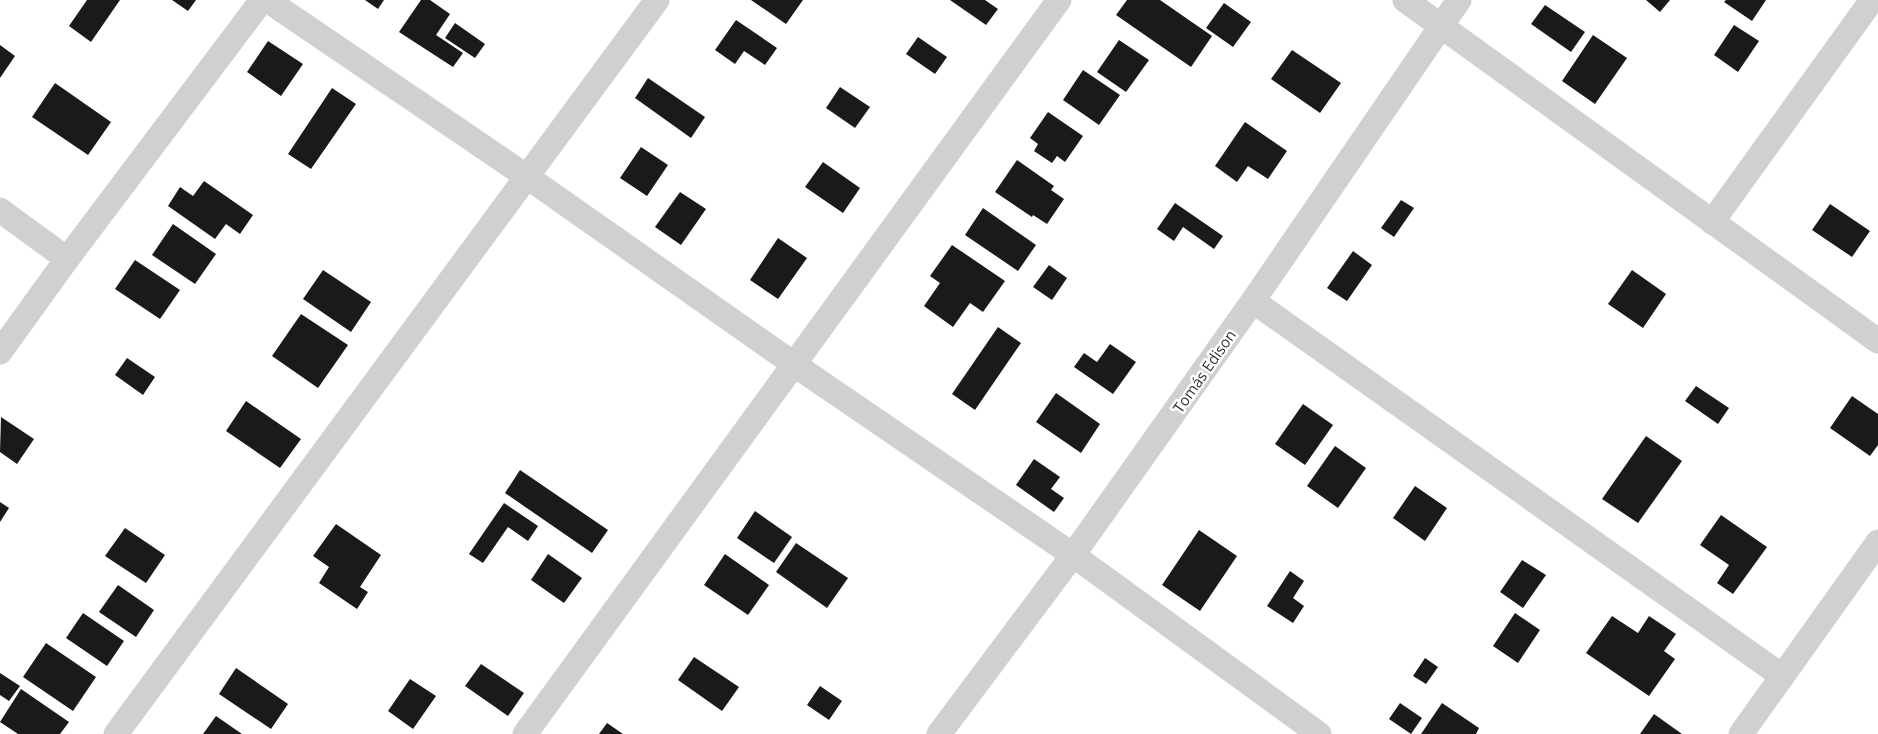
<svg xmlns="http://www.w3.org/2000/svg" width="1878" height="734" viewBox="0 0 1878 734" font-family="'Open Sans',sans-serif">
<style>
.building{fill:#1a1a1a}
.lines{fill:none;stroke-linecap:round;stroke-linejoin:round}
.street{stroke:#d0d0d0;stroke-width:25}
.labels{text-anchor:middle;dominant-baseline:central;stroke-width:5;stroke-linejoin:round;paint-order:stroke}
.street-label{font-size:15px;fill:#333;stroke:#fff}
</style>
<rect width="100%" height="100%" fill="#fff"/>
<g class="building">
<path d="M87 0H120L91 42 69 26Z"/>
<path d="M172 0H196L188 11Z"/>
<path d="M365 0H384L378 9Z"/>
<path d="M421 0H430L450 14 436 35 463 53 453 67 399 32Z"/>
<path d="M751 0H803L786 24Z"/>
<path d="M950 0H985L998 9 986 25Z"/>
<path d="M1127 0H1160L1212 36 1191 67 1116 15Z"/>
<path d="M1646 0H1670L1660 12Z"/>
<path d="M1726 0H1766L1752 21 1724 2Z"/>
<path d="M1224 3 1251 22 1233 47 1206 28Z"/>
<path d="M1545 5 1585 32 1571 52 1531 24Z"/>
<path d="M736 20 777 48 765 65 744 51 735 64 715 50Z"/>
<path d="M455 23 485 44 475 58 445 38Z"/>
<path d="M1734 25 1759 41 1738 72 1714 55Z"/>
<path d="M1593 35 1627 58 1595 104 1562 81Z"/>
<path d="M918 37 947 57 935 74 906 54Z"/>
<path d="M1119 40 1149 60 1126 92 1097 72Z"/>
<path d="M268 41 303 64 281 96 247 72Z"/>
<path d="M0 45 15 56 0 78Z"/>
<path d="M1292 50 1341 83 1320 113 1271 79Z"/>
<path d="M1083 70 1120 95 1099 125 1063 100Z"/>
<path d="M648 78 705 117 691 138 635 98Z"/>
<path d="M55 83 111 122 88 155 32 117Z"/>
<path d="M840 87 870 107 855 128 826 108Z"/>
<path d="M332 88 356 104 311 169 288 154Z"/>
<path d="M1048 112 1083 136 1065 162 1057 156 1052 163 1034 151 1038 144 1030 138Z"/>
<path d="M1245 122 1287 151 1268 179 1248 166 1237 182 1215 166Z"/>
<path d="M641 147 668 165 647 196 620 178Z"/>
<path d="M1017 160 1054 186 1051 190 1064 199 1047 224 1033 215 1032 217 995 192Z"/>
<path d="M823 162 860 188 843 213 805 187Z"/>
<path d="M204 181 253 215 240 234 226 224 215 239 168 206 180 187 193 196Z"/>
<path d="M680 192 706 209 681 245 655 227Z"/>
<path d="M1401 200 1414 208 1394 237 1381 228Z"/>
<path d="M1175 203 1223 236 1214 249 1183 227 1174 241 1157 229Z"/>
<path d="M1830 204 1870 231 1852 257 1812 230Z"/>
<path d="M983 208 1036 245 1018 271 965 235Z"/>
<path d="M173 224 216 254 195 284 152 255Z"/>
<path d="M778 238 807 258 778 299 750 280Z"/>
<path d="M952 245 1005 281 983 312 970 303 953 327 924 306 940 283 930 276Z"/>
<path d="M1353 251 1372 265 1347 301 1327 288Z"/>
<path d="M135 260 180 290 160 319 115 289Z"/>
<path d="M1049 265 1067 278 1052 300 1033 287Z"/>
<path d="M323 270 371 302 351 332 303 299Z"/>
<path d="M1632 270 1666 294 1643 328 1608 304Z"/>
<path d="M301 314 348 345 318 388 272 356Z"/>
<path d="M998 327 1021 343 975 410 952 394Z"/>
<path d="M1110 344 1136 362 1113 394 1074 367 1084 353 1097 362Z"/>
<path d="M127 358 155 377 143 395 115 375Z"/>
<path d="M1696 386 1729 408 1718 424 1685 401Z"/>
<path d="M1056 393 1100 424 1081 453 1036 422Z"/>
<path d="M1852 396 1878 414V445L1870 456 1830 428Z"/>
<path d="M246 401 301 439 280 468 226 431Z"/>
<path d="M1303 404 1333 425 1305 465 1275 444Z"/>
<path d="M1 417 34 439 17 464 0 452Z"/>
<path d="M1646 436 1682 461 1638 523 1602 499Z"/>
<path d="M1335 446 1366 468 1338 508 1307 486Z"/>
<path d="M1034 459 1060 477 1051 489 1064 498 1054 512 1016 485Z"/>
<path d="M520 470 608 530 592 553 505 493Z"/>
<path d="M1415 486 1447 508 1425 541 1393 518Z"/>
<path d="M0 502 9 508 0 522Z"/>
<path d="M504 503 538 526 528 541 508 527 483 563 469 554Z"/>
<path d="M755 511 792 537 774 563 737 538Z"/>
<path d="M1721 515 1767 547 1733 594 1717 583 1729 565 1700 545Z"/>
<path d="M336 524 381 555 360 587 368 592 357 609 319 583 329 567 313 556Z"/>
<path d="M125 528 165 555 146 583 105 556Z"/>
<path d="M1199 530 1237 556 1200 611 1162 585Z"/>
<path d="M796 543 848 578 827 608 776 572Z"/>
<path d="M548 554 582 578 564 603 531 580Z"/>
<path d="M725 554 769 585 748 615 704 585Z"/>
<path d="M1522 560 1546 575 1523 608 1500 592Z"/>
<path d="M1290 571 1304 581 1293 598 1304 606 1293 623 1267 606Z"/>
<path d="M118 585 154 610 136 637 99 612Z"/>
<path d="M83 613 124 641 107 666 66 638Z"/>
<path d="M1515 613 1540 630 1518 663 1493 646Z"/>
<path d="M1612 616 1638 633 1649 616 1676 634 1664 651 1675 659 1649 696 1586 653Z"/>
<path d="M46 643 96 677 73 711 23 677Z"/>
<path d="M694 657 739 687 722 711 678 680Z"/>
<path d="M1425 658 1438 667 1426 684 1413 676Z"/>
<path d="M481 664 524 693 508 716 465 686Z"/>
<path d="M236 668 288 704 271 729 219 694Z"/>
<path d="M0 673 20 686 9 701 0 695Z"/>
<path d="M410 679 436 696 413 729 388 711Z"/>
<path d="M820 686 842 701 829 720 807 705Z"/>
<path d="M21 689 69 722 60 734H18L0 722Z"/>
<path d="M1400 703 1422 718 1411 734 1389 719Z"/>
<path d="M1442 703 1479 728 1476 734H1421Z"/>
<path d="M1654 714 1682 734H1640Z"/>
<path d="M216 716 242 734H203Z"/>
<path d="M607 723 623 734H599Z"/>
</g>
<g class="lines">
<g class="street">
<path d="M267 0 526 176 795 365 1073 555 1319 734"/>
<path d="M1405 0 1878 341"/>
<path d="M0 210 67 259"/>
<path d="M1712 222 1872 0"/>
<path d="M1253 301 1782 676"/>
<path d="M0 352 67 259 262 0"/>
<path d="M116 734 657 0"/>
<path d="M525 734 1059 0"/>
<path d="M939 734 1073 555 1253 301 1459 0"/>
<path d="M1741 734 1878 542"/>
</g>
</g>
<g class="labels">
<g class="street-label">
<text transform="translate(1204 371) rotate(-55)">Tomás Edison</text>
</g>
</g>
</svg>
